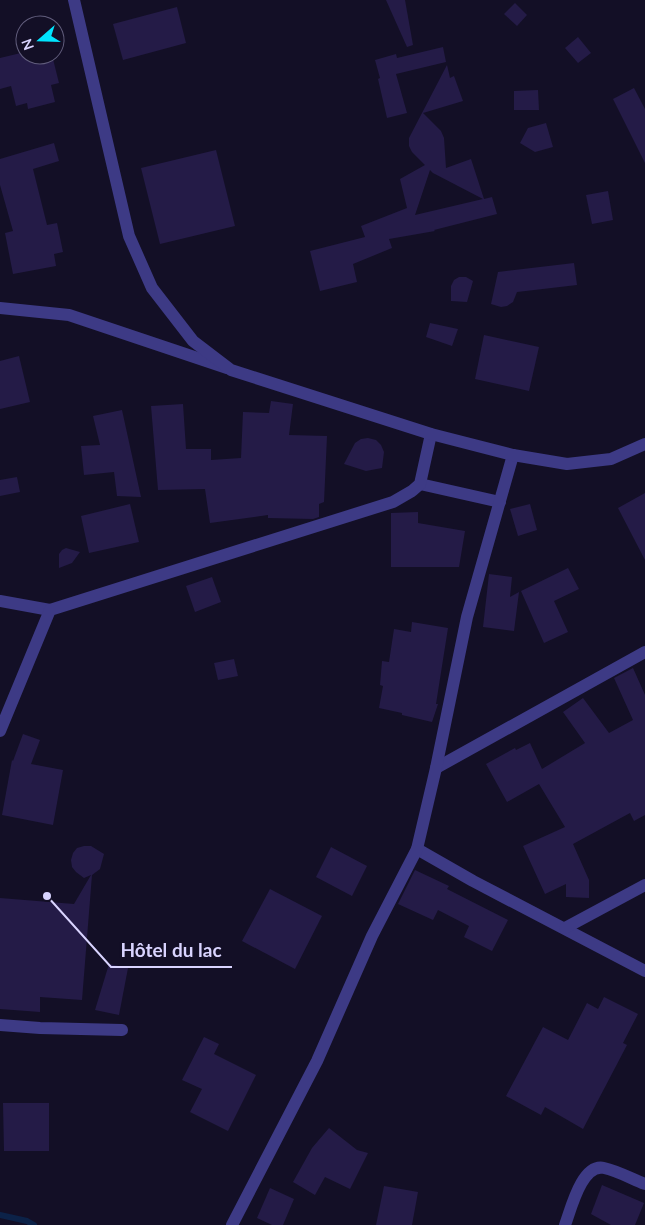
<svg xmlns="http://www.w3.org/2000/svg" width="645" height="1225" viewBox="0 0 645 1225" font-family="Lato,sans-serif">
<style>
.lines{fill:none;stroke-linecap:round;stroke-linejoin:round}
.stream{stroke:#0c2248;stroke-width:6}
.building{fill:#241b47;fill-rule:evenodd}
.minor{stroke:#3d3a85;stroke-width:12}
.tertiary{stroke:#3d3a85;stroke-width:12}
.leader{fill:none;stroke:#d9d4ff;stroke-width:2}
.callout-dot{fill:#d9d4ff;stroke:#130f26;stroke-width:2}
.callout-label{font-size:19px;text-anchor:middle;font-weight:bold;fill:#d9d4ff;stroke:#130f26;stroke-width:4.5;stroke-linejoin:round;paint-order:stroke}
</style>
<rect width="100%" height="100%" fill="#130f26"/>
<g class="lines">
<path class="stream" d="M0 1215 27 1221 34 1225"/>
</g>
<g class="building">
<path d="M386 0H405L413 45 407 47Z"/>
<path d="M515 3 527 15 517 26 504 14Z"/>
<path d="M177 7 186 43 123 60 113 24Z"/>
<path d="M578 37 591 53 578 63 565 48Z"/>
<path d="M443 47 446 62 396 74 407 113 387 118 378 79 380 78 375 60 396 54 397 58Z"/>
<path d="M25 52V55H52L59 83 51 85 55 102 28 109 27 103 16 106 11 86 0 89V58Z"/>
<path d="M447 65 450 78 454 76 463 101 423 113 441 131 444 138 446 168 471 159 484 199 492 197 497 214 434 230 435 231 389 239 392 248 353 264 357 282 320 291 310 251 365 237 361 226 407 208 400 179 425 165 412 152 409 146V138ZM430 170 433 173 483 199 415 215Z"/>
<path d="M634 88 645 109V163L613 99Z"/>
<path d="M538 90 539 110H514V91Z"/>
<path d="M546 123 553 147 535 152 520 143 528 128Z"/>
<path d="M54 143 59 161 33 169 47 225 57 223 63 252 54 254 56 266 13 274 5 233 13 231 0 185V159Z"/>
<path d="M216 150 235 226 160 244 141 168Z"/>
<path d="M608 191 613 220 592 224 586 195Z"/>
<path d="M574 263 577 285 517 292 513 302 507 306 501 307 491 304 498 272Z"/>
<path d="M459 277H466L473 281 467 302 451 301V286L454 280Z"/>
<path d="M430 323 458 329 452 346 426 337Z"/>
<path d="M484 335 539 347 529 391 475 379Z"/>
<path d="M19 356 30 402 0 409V361Z"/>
<path d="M271 401 293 404 289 435 327 436 324 502 319 504V517L313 519 268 518V515L210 523 205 489 158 490 151 406 183 404 186 449H211V460L241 458 243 412 269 413Z"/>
<path d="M122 410 141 497 117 496 114 472 84 475 81 446 100 445 93 416Z"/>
<path d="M368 438 376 440 381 445 384 452 382 468 366 471 344 464 355 443 361 439Z"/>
<path d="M17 477 20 492 0 496V480Z"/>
<path d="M645 493V560L618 508Z"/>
<path d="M130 504 139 542 89 553 81 516Z"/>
<path d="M530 504 537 530 518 536 510 509Z"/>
<path d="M418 512V523L465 531 459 567H391V513Z"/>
<path d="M66 548 80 552 72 563 59 568V554L62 550Z"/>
<path d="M568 568 579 589 554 601 568 632 544 643 521 591Z"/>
<path d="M489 574 512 577 510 597 519 592 514 631 483 627Z"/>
<path d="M212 577 221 602 195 612 186 586Z"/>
<path d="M412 622 448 628 436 704H438L432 722 402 715V713L379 708 383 686 380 685 382 661 389 662 394 629 411 632Z"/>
<path d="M234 659 238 676 218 680 214 663Z"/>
<path d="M633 668 645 695V815L634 821 630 813 573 844 589 880V898L566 897V884L545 894 523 846 565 827 539 784 507 802 486 764 515 748 516 750 530 743 542 769 585 743 563 712 583 698 609 733 633 720 614 678Z"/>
<path d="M23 734 40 740 31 764 63 770 53 825 2 815 12 760 13 761Z"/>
<path d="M84 846H91L104 854 100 869 92 875 82 1000 40 997V1012L0 1009V898L74 904 91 875 84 878 76 872 72 867 71 860 73 853 77 848Z"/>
<path d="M331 847 367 866 352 896 316 877Z"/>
<path d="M415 870 449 886 447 889 508 920 492 951 464 937 469 926 438 910 433 920 398 904Z"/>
<path d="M270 889 322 916 295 969 242 941Z"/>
<path d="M109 964 128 968 119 1015 95 1010Z"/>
<path d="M604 997 638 1014 623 1043 627 1045 583 1129 545 1107 541 1115 506 1096 543 1027 568 1040 587 1003 598 1009Z"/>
<path d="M204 1037 219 1044 214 1054 256 1075 228 1131 190 1112 202 1089 182 1080Z"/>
<path d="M3 1103H49V1151H4Z"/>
<path d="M329 1128 357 1150 368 1153 350 1189 325 1177 315 1195 293 1182 312 1148Z"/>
<path d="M602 1185 644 1203 635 1225H611L591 1214Z"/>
<path d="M384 1186 418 1192 412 1225H376Z"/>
<path d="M270 1188 294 1199 283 1225H272L257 1218Z"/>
</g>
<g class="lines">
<g class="minor">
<path d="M0 308 69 315 227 368"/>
<path d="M420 484 500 502"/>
<path d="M0 601 50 610"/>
<path d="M0 731 50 610 393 502 412 491 420 484 431 434"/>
<path d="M436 768 645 652"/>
<path d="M417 849 473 881 645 971"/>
<path d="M565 928 645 885"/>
<path d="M0 1025 40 1028 122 1030"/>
<path d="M232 1225 317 1061 372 936 417 849 436 768 467 617 513 455"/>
<path d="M565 1225C571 1209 582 1163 604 1168 618 1171 632 1179 645 1184"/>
</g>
<path class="tertiary" d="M74 0 129 236 152 288 193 341 231 370 431 434 513 455 567 464 611 459 645 444"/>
</g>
<path class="leader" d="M47 896L111 967H232"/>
<circle class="callout-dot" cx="47" cy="896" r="5"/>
<g class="callout-label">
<text x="171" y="957">Hôtel du lac</text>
</g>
<g transform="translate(40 40) rotate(250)"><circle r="24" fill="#130f26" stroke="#625e7d"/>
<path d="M0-4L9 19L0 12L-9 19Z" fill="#00e5ff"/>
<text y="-8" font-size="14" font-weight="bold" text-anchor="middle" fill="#d9d4ff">N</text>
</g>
</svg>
